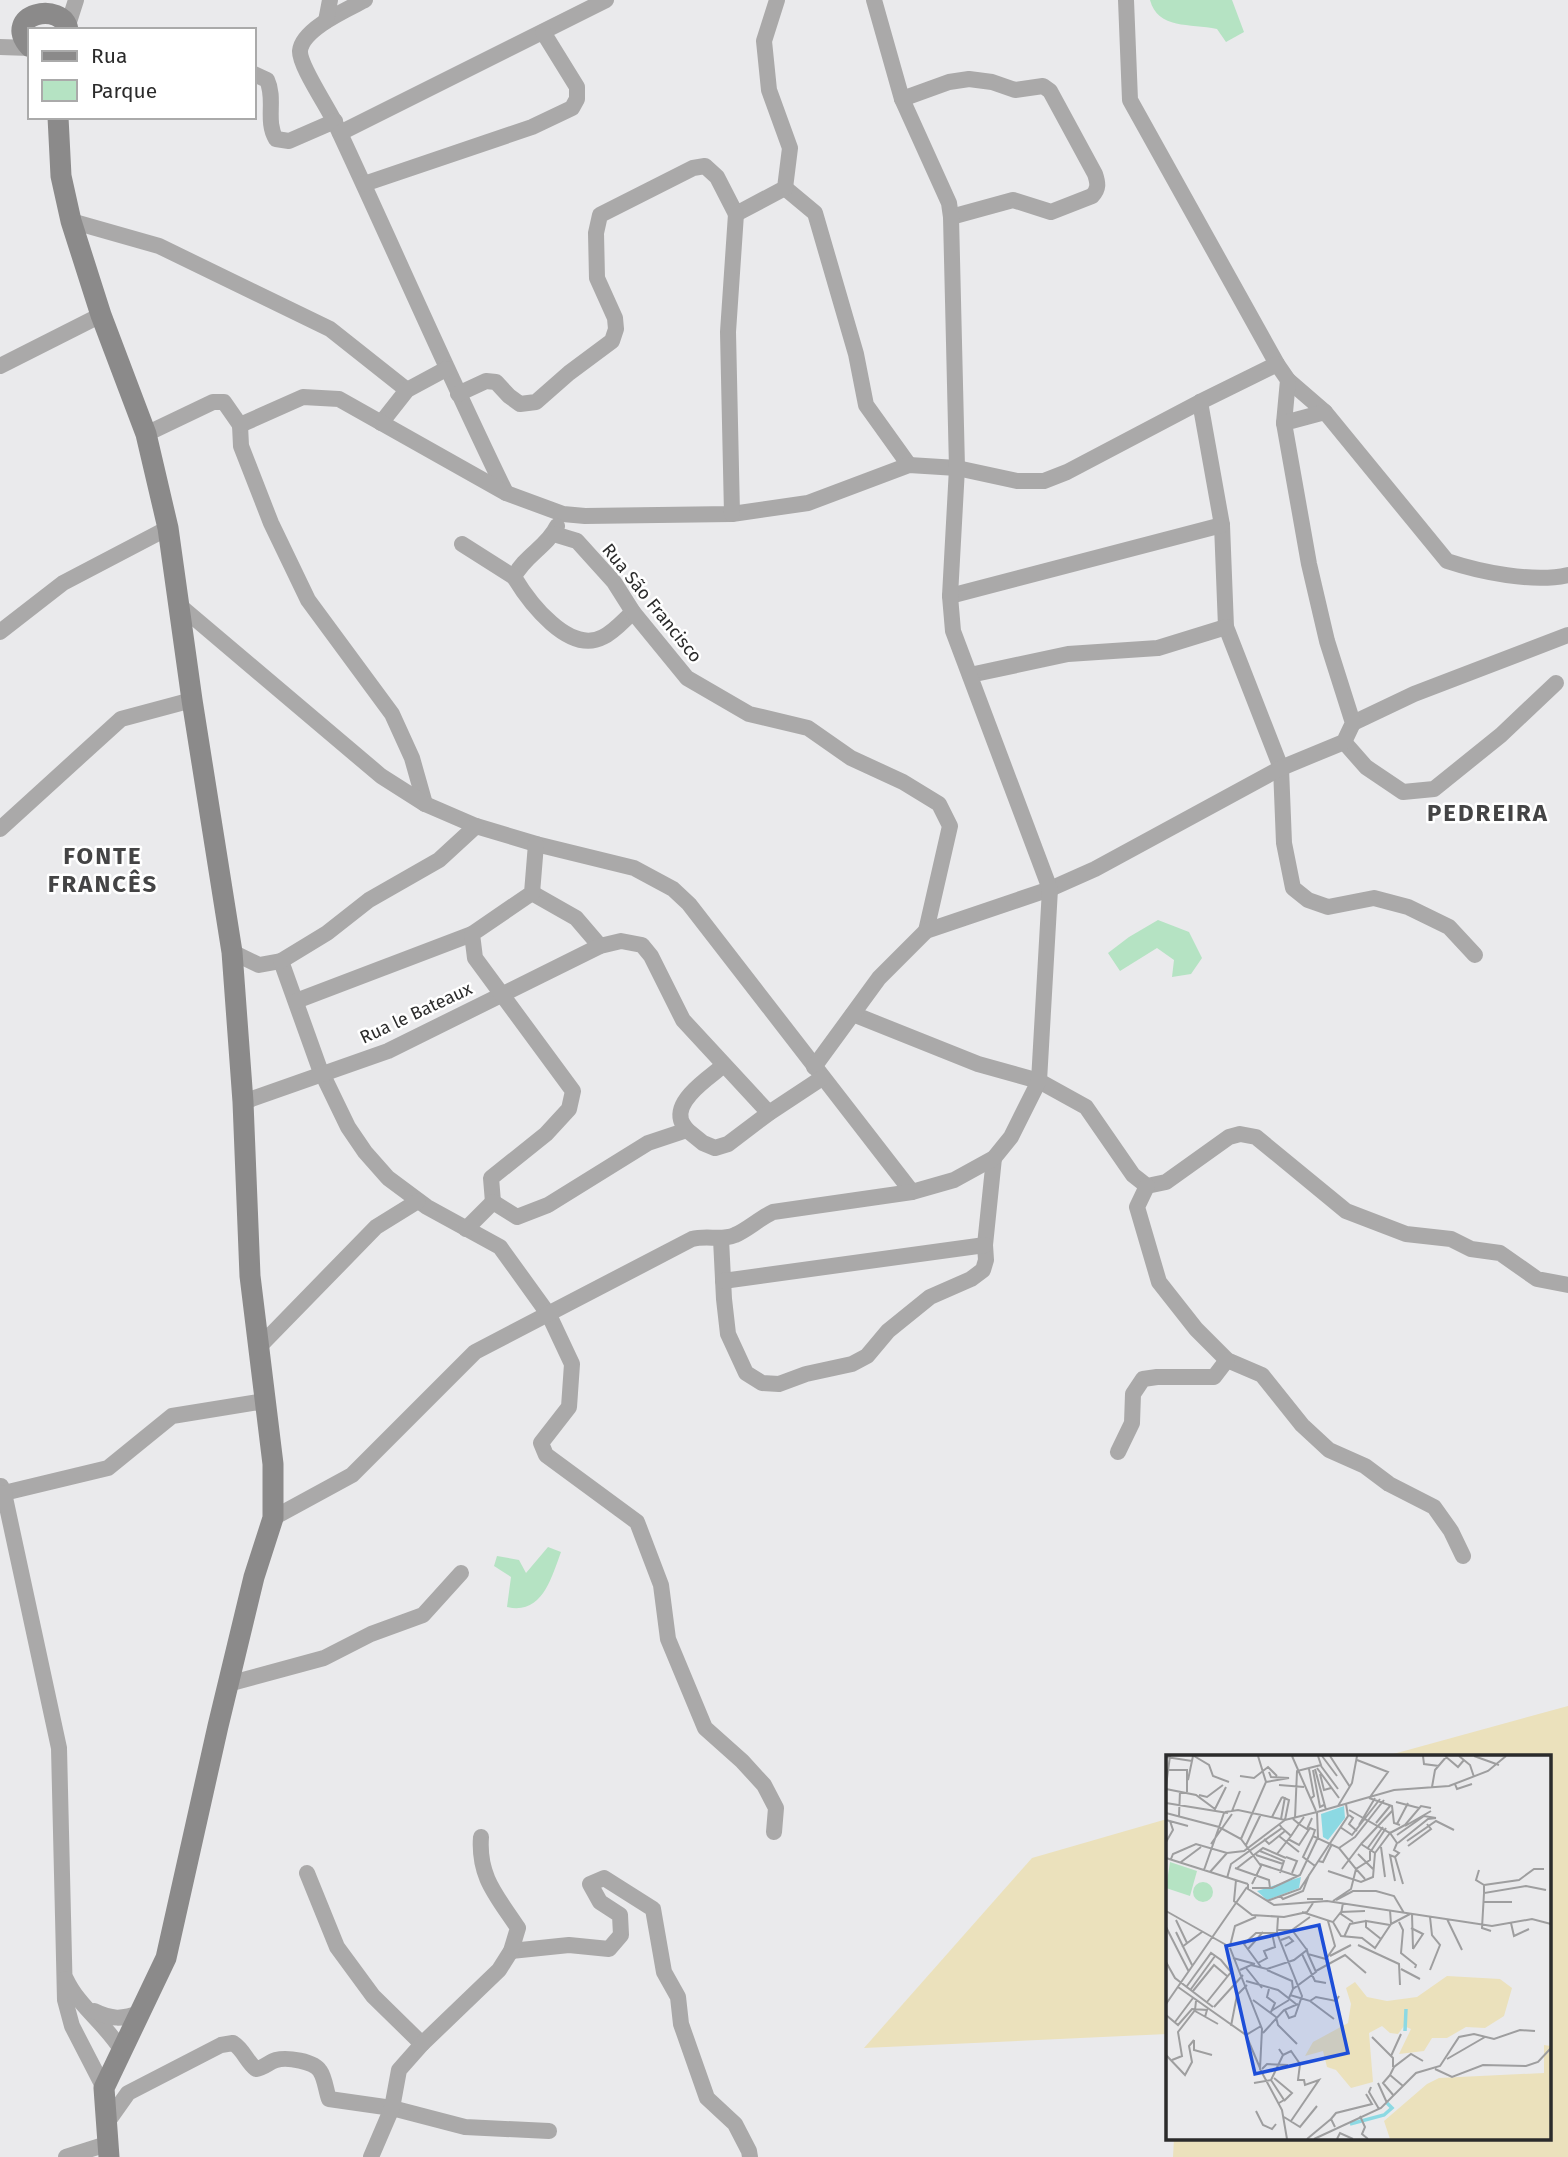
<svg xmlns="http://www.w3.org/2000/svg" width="1568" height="2157" viewBox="0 0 1568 2157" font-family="'Fira Sans',sans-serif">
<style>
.green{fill:#b5e3c3}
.sand{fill:#ebe1bc}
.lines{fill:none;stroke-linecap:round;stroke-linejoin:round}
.street{stroke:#aaa9a9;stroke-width:16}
.secondary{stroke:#8b8a8a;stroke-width:21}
.labels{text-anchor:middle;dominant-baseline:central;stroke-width:5;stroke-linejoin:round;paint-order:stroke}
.street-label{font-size:18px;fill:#2b2b2b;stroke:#fff}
.district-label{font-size:24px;font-weight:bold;letter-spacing:2px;fill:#444445;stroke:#fff}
.inset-river{fill:none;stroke:#8cd9e3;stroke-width:3.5}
.inset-road{fill:none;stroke:#9e9e9f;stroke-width:2}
.view{fill:#1d4ed8;fill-opacity:0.15;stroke:#1d4ed8;stroke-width:3.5}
.inset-edge{fill:none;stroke:#2b2b2b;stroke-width:3.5}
</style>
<rect width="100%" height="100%" fill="#eaeaec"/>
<g class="green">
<path d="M1150 0H1232L1244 32 1226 42 1217 29C1190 23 1158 30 1150 0Z"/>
<path d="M1158 920 1189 932 1202 958 1191 974 1172 977 1174 960 1157 948 1120 971 1108 953 1129 937Z"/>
<path d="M548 1547 561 1552C551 1579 542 1615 507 1607L511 1577 494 1566 497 1556 519 1560 526 1573Z"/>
</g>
<g class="sand">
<path d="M1568 1706V2157H1173L1174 2138H1549V1756H1386Z"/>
<path d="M1167 1819V2034L864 2048 1032 1858Z"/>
</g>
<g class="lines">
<g class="street">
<path d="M365 0C348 9 302 29 300 51 299 66 330 110 337 127 394 249 447 372 506 493"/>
<path d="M1126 0 1130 100 1277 364"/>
<path d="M326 21 330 0"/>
<path d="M68 25 76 0"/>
<path d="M0 47 30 48"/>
<path d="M254 74 267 80C276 99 265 121 276 139L289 141 335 121"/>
<path d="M902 99 949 82 969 79 992 82 1015 90 1043 86 1050 91 1095 174C1098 183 1099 189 1092 196L1051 212 1013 200 951 217"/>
<path d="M340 133 606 0"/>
<path d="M364 184 532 127 572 108 577 99V87L543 32"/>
<path d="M785 188 815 213 856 354 866 405 909 465"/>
<path d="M71 221 159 246 330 329 407 390"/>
<path d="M0 366 101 315"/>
<path d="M1288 380 1325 412"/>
<path d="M458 394 486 381 496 382 509 396 520 404 536 402 569 373 612 341 616 329 615 318 597 278 596 233 600 215 693 168 705 166 717 177 736 214 785 188 790 148 769 90 764 41 777 0"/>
<path d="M1200 402 1222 525 1226 627 1281 768 1284 843 1293 888 1308 900 1328 907 1374 898 1408 907 1449 927 1475 955"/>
<path d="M381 423 407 390 446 369"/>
<path d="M240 425 241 446 271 523 308 600 392 714 412 758 425 804"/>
<path d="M146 434 213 402H224L240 425 303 397 339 399 506 493 563 514 585 516 732 514 808 503 909 465 957 468 1017 481H1044L1067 472 1200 402 1277 364 1288 380 1284 423"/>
<path d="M732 514 728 332 736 214"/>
<path d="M557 526C548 546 524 556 514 577 529 602 569 655 603 637 614 632 624 620 633 612"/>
<path d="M554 534 577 541 614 582 633 612 687 678 749 714 808 728 851 758 903 782 939 804 950 826 926 931"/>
<path d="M462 544 514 577"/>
<path d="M950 596 1222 525"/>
<path d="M179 605 381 776 425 804 476 826 536 844 634 868 673 889 689 904 912 1192"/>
<path d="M0 632 63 583 168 528"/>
<path d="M970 675 1068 654 1158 648 1226 627"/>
<path d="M1353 723 1414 694 1568 635"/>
<path d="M1344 742 1366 767 1403 792 1434 789 1501 735 1556 683"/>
<path d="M0 829 121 719 192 700"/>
<path d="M532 893 576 918 600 946"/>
<path d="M232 952 259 965 281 961 319 1067 348 1127 365 1152 388 1178 427 1207 500 1247 549 1315 572 1364 569 1407 541 1443 546 1455 637 1522 661 1585 668 1639 705 1728 742 1761 764 1785 776 1808 774 1832"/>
<path d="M281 961 327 933 369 900 439 860 476 826"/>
<path d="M296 1001 472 934"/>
<path d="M853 1014 978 1064 1039 1081 1086 1107 1133 1175 1147 1186 1166 1182 1229 1137 1240 1134 1256 1137 1346 1211 1406 1234 1451 1239 1471 1249 1500 1253 1537 1279 1568 1285"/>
<path d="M814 1067 879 978 926 931 1050 889 1095 869 1281 768 1344 742 1353 723 1327 641 1309 564 1284 423 1325 412 1447 561C1480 572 1533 583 1568 575"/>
<path d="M243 1102 388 1051 600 946 621 941 642 945 651 956 683 1020 769 1113"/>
<path d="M687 1130C685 1127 682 1124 681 1120 675 1099 710 1077 724 1065"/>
<path d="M1147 1186 1137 1207 1159 1282 1196 1329 1227 1360 1262 1375 1302 1425 1329 1450 1365 1466 1389 1484 1434 1507 1451 1531 1463 1556"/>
<path d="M493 1202 491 1178 546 1134 569 1109 573 1091 475 958 472 934 532 893 536 844"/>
<path d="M493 1202 517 1217 548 1205 648 1143 687 1130 703 1143 715 1148 728 1144 769 1113 822 1078"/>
<path d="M466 1229 493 1202"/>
<path d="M721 1239 724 1299 728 1334 746 1373 762 1383 779 1384 806 1374 852 1364 867 1356 888 1331 930 1297 971 1279 983 1270 986 1260 985 1245 994 1158"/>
<path d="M723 1281 985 1245"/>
<path d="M258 1348 376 1227 418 1201"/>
<path d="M1118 1452 1132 1423 1133 1394 1143 1379 1157 1377H1214L1227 1360"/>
<path d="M1 1486 4 1493 108 1468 172 1416 265 1401"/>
<path d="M4 1493 59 1748 65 2000 72 2026 104 2088"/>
<path d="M273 1518 352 1475 475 1352 692 1239C707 1235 722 1241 735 1235 747 1230 760 1218 773 1212L912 1192 954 1180 994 1158 1011 1137 1039 1081 1050 889 953 631 950 596 957 468 951 217 949 203 902 99 874 0"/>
<path d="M228 1684 324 1658 371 1634 423 1615 461 1573"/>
<path d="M307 1873 337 1947 373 1996 422 2044"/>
<path d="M511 1951 569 1945 609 1949 621 1935 620 1915 600 1902 590 1884 604 1878 653 1909 664 1972 678 1997 681 2024 707 2098 735 2124 749 2151 750 2157"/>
<path d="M66 1979C79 2007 106 2024 122 2051"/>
<path d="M94 2011C112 2020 122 2019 141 2013"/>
<path d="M106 2124 128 2093 221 2045 233 2043C244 2050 246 2061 256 2069 264 2068 269 2062 276 2060 287 2057 314 2061 320 2071 325 2078 326 2091 329 2099L392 2108 465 2127 549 2131"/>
<path d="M66 2157 107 2144"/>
<path d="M371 2157 392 2108 399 2070 422 2044 499 1970 511 1951 518 1928C497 1896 478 1877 481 1837"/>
</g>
<g class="secondary">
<path d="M30 47C0 14 63 0 68 30"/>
<path d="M58 117 61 176 71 221 101 315 146 434 168 528 192 700 232 952 243 1102 250 1276 273 1464V1518L254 1577 218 1726 166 1958 104 2088 109 2157"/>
</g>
</g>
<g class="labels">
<g class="street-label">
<text transform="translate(652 603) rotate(51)">Rua São Francisco</text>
<text transform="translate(416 1013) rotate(-25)">Rua le Bateaux</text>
</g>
<g class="district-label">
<text x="1488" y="813">PEDREIRA</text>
<text x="103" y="856">FONTE<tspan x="103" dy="28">FRANCÊS</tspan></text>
</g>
</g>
<g transform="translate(1166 1755)">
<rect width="385" height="385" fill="#eaeaec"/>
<path d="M4 107 31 116 24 141 0 133ZM27 137a10 10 0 1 1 20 0a10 10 0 1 1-20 0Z" fill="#b5e3c3"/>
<path d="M281 221 334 224 346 233 338 261 319 273 300 272 281 283H266L258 296 233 299 245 274 238 271 232 279 224 278 216 271 203 278 207 327 185 333 170 315 161 312 157 296 139 301 147 287 182 268 185 249 180 233 189 227 201 242 221 246 251 242ZM378 290 385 291V384H224L218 366 261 329 273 323 378 318Z" fill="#ebe1bc"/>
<path d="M178 51 179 63 162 85 157 82 155 59ZM135 122 133 133 101 145 91 136Z" fill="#8cd9e3"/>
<path class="inset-river" d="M239 276 240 254M184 369 218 360 226 353 221 348"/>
<path class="inset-road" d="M28 1 43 10 47 21 63 27M126 1 150 56M156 1 171 21M164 1 184 32M257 1 258 9 273 11M279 1 292 12 298 5M293 1 304 10 308 22M308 1 333 10M0 2 26 6M191 5 222 17 204 42M155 11 172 34M151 13 173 43M143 14 148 41 144 44M149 14 160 55M0 15H21V37M147 15 154 52 158 50M154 19 158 35 165 33M74 21 88 23 102 12 111 21M22 25 27 1M100 27 123 23 105 22 103 17M289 29 291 34 306 29M113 30 138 32M0 31 4 1M266 32 269 15 281 1M0 34 30 40 49 54 60 32M33 40 41 42 57 30M203 43 226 51 228 68 234 70M230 47 253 53M0 48 62 58M172 51 186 28 191 1M183 55 224 78 239 70M66 56 74 36M59 57 72 55 119 65 151 57 152 82 134 120 106 133H86M151 57 228 35 283 31 322 16 340 1M0 58 53 72 75 84 95 111 86 129M183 60 187 63 183 69 191 76M13 61 14 36M106 62 116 42M138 62 133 69 141 74 146 63M129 63 131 16 155 10 152 1M115 64 119 42M0 65 22 71M210 68 224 51M231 69 242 48M193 70 209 43M239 70 255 51 265 53M239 71 265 56M174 72 186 80 214 44M231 80 258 61 270 63M113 81 133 97M125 81 133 69 127 64M75 84 100 27 92 1M98 84 103 89 119 76M122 84 133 90 144 73 149 75 147 81M241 86 270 66 288 75M0 87 7 75 4 66M232 88 262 64 270 63M45 89 66 59M195 89 227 55M80 90 95 59M242 91 265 74 261 69M215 92 219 122M173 93 189 82 218 45M201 94 217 72M94 96 118 106 114 118M205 96 220 73M111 99 125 81 116 73M192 99 207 114M90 100 117 109M120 102 131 106 126 118M0 103 82 129M5 104 7 99 30 89 61 98 78 96 119 65 123 45 116 42M152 106 157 107 166 89M15 107 35 92M94 109 131 121M149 111 182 61 180 49M69 113 103 125 104 133M70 114 97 93 120 103M176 114 195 89 209 98M38 115 58 58M313 115 310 125 318 130V138M162 116 195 127 207 122 209 98 224 78 231 88 228 95 233 98 229 102M44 117 61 98M61 123 65 109 116 73 113 69M199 124 190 114 204 105V96M70 125 68 146 86 160 118 162 141 157 147 148M229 126 224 100 229 102 237 129M82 129V134L108 150 161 146 326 171 366 164 385 169M318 130 353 125 368 114H378M114 141 117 144 137 136 143 120M148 144H141H157M170 145 187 136H210L228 141 238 158M101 146 134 134 149 111 137 102 147 81 173 93 190 114 185 134 167 146M318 147H346M177 148 175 159 187 167M0 156 62 191M136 157 167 167 175 181 196 183 209 193 225 169 224 155M246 159 247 194M112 162 111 178 136 241 129 261 123 263 119 255M281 164 296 195M10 165 21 188M167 167 175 157 199 156M233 167 237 175 235 198 250 210 249 213M345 168 348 181 363 174M225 169 244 159M0 172 23 217M245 173 257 179 247 194M112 175H126L141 195M126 175 144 162M325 176 316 173 318 138 360 131 380 135M10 177 26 210M178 182 184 169 200 166M215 184 200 172V166L224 170M115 185 123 182 127 186 119 191M192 190 233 209 234 230M64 191 69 171 90 162M16 192 36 177M64 193 96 274 94 314 116 355 121 384M82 194 97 177M136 199 149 226 160 228M164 201 185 190M67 203 89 209M0 207 9 223 47 252M92 208 101 203 98 196 109 192 106 178M95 212 78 189 90 178H111M80 213 96 233M235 214 254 224M74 215 85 210 101 214 128 205 141 195 142 199M101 215 126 226 127 234M264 215 274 190 266 180 264 162M150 216 179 200 200 218M80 226 112 235 130 249M21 231 45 198 55 205 65 217 41 247M12 232 80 280 95 271M25 234 49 201M103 234 101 242 109 248 105 257M27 236 48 210 61 221M124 240 144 246 150 242 170 246 173 241M123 243 127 234 150 217 142 199 160 204 169 191 162 166M87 245 110 262 112 270 131 289M144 246 168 264M0 249 81 132M48 252 77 220M29 256 52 269M105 256 123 245M0 260 12 270 26 254 41 255 39 262M9 267 27 243M65 271 71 240 81 230M97 278 118 255 132 249M80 280 94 313M206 282 227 303V312M28 285V295L46 300M0 300 19 320 26 307 23 291 28 285M117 300 125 296 134 309 132 325H138L139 330 153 325 125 366M225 301 235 279M281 304 319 282M6 305 16 301 12 277 29 255 30 246M96 314 101 309 122 310M269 314 286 322 317 310 360 311 372 307 385 293M224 320 217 328 228 341M108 323 126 338 118 346M105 325 117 300 113 294M88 328 105 325 118 345 113 348M212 328 221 348M237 331 224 320 228 312 245 299 257 306M205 332 203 337 213 354M90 356 97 370 106 374 110 369M194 361 199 372 196 379 202 384M118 362 134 372 151 351M169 372 165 364 170 358 206 349 200 339M141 384 165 364M148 384 215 353 250 318 274 311 293 282 308 279 328 284 354 275 369 276M171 384 174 378 187 384"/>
<path class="view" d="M153 170 182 298 89 319 60 191Z"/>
<rect width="385" height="385" class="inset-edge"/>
</g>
<rect x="28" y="28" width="228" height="91" fill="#ffffff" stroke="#aaaaaa" stroke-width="2"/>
<rect x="42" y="51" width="35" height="10" fill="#8b8a8a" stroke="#aaaaaa" stroke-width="2"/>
<text x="91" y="63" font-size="21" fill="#2b2b2b">Rua</text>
<rect x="42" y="80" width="35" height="21" fill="#b5e3c3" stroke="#aaaaaa" stroke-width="2"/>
<text x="91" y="98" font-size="21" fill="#2b2b2b">Parque</text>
</svg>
